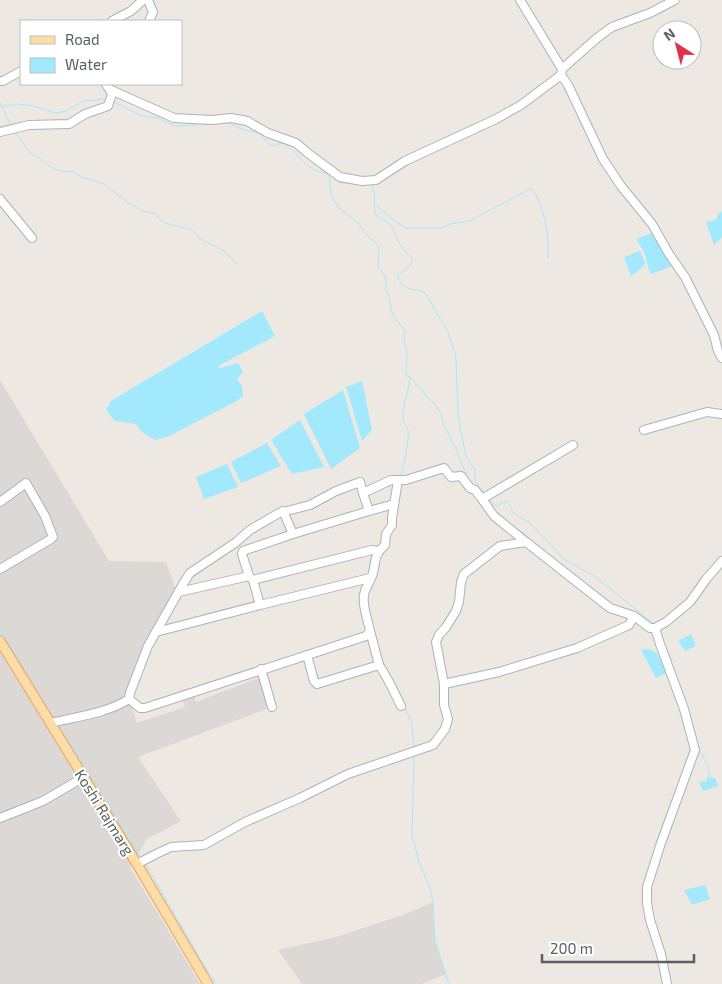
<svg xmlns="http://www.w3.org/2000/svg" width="722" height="984" viewBox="0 0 722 984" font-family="'Exo 2',sans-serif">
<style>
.industrial{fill:#dcd8d5}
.water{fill:#a3e9fd}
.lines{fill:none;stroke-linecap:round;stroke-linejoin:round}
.stream{stroke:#a3e9fd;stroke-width:1}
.minor-casing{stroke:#aeb2b5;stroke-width:10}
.major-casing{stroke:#eea55b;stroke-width:11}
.minor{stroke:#fff;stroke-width:8}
.major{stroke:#fddda7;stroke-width:9}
.labels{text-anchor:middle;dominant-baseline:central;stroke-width:4;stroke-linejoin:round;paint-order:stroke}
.street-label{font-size:15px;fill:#5b6063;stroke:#fff}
</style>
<rect width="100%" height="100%" fill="#ede8e2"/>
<g class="industrial">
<path d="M0 380 109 561 166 562 176 590 129 699 137 723 185 707 182 697 193 694 196 702 264 676 272 707 138 757 181 821 147 839 130 867 200 984H0Z"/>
<path d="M433 902 435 941 446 974 421 984H302L278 950 336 937 403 915Z"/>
</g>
<g class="water">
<path d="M722 211V237L714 245 706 222 716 220 718 214Z"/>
<path d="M654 232 657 237V241L675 265 651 274C647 267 647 258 643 250 641 246 638 244 637 239Z"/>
<path d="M640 251 645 263 644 266 631 276 624 257Z"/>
<path d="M262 311 275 336 218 366 220 368 238 363 243 372 237 379 242 386 243 396 235 402 167 437 155 440 142 432 136 424 115 421 106 410 111 401Z"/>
<path d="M362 381 372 430 362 441 346 387Z"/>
<path d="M343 390 360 448 331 469 304 414Z"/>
<path d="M300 420 324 467 292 474 271 440Z"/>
<path d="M267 443 281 466 241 483 231 462Z"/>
<path d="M227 464 238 487 204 499 196 477Z"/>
<path d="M691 634 696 646 685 651 678 641Z"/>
<path d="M649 649 657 653 667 673 656 678 641 650Z"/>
<path d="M707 777 715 778 718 786 703 791 699 782 707 781Z"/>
<path d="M705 885 710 899 692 905 684 890Z"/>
</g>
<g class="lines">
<g class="stream">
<path d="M112 101 142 116 157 118 176 126 198 125"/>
<path d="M0 103 12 127"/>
<path d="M2 105 7 106 16 104 29 105 56 113 66 111 84 101 106 99"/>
<path d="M202 125 228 123 241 129 259 133 271 146 284 143C296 151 304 166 317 171 321 172 325 173 329 174L331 195 338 207 358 223 367 235 379 246 378 267 383 273 386 280V290L389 296 392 314 405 331C403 344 405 340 407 352 408 361 404 367 407 376L410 377C409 389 405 399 403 412 402 420 405 424 408 430 410 436 403 470 400 478"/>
<path d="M15 132 30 153 39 158 49 166 60 171 74 172 81 177 104 184 127 202 143 211 155 214 164 223 190 229 201 239 224 251 237 264"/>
<path d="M330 175 341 183H353"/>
<path d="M371 184C378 197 372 204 376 214 379 220 384 219 389 223 394 228 396 238 400 244 413 264 420 258 397 276 405 294 414 286 426 294L448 332 456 357 458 416 466 456 475 470V481L485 494"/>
<path d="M376 205 396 222 407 228H441L450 224 469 221 532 188C545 210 549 232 548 258"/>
<path d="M412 378 417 386 422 389 425 395 434 403 441 414 443 423 456 449 469 481"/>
<path d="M489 499 496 506 507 501 513 512 519 517 529 522 565 560 593 575 654 624"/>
<path d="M0 629 53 718"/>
<path d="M404 705 412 725 414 747"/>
<path d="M57 724 142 858"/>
<path d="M692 724 699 749 708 766 710 777"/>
<path d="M414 756 412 835 419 862 430 888 433 902 435 941 449 984"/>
<path d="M685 765 691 749 690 745"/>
<path d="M670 829 674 820"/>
<path d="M145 863 208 972 217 984"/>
<path d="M668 970 671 984"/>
</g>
<defs>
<g id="minor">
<path d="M148 0 153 12 149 21"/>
<path d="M520 0 562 69"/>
<path d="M112 21 131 11 143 0"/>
<path d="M561 75 568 85 603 159 621 186 652 224 669 254 685 277 714 335 718 351 722 358"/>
<path d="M0 81H3L21 71"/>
<path d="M111 90 174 118 212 120 231 118 247 121 268 133 296 143 309 154 340 177 362 181 376 180 405 161 496 119 521 105 561 75 562 69 597 38 612 27 650 13 675 0"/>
<path d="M0 132 29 125 69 124 85 114 108 106 112 94 106 84"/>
<path d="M0 199 32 238"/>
<path d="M644 430 707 412 722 414"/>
<path d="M482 499 573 445"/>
<path d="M0 502 26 483 45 516 53 537 51 539 0 569"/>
<path d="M369 511 394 504"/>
<path d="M293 534 369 511 363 493"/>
<path d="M249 576 242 554 243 551 293 534 283 511"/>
<path d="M253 580 260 605 370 578"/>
<path d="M179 592 249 576 253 580 372 550 378 551"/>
<path d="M655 628 660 644 684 709 695 750 661 843 647 887V903L650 920 661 954 667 984"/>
<path d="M156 632 260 605"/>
<path d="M307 655 314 681 317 684 379 665 370 631"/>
<path d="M379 665C388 678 394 692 401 706"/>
<path d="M261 669 272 707"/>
<path d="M444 684 499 672 577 648 629 625 634 616"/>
<path d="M129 699 140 708H145L366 636 370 631C368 620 362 606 364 595 365 587 371 581 373 573 376 560 374 555 385 545L386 534 392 525V518L398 480"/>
<path d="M51 723C75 717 108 713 129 699L130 693 148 646 183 584 190 573 235 543 250 530 279 513 310 505 336 491 360 482 363 493 391 480H406L444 468 451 477 461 476 470 488 475 490 482 499 494 516 526 542"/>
<path d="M0 818 43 801 84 777"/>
<path d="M137 864 156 854 171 847 204 845 245 822 300 798 348 774 433 745 445 729 448 719 444 705V684L436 642 439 635 446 627 456 611 459 602 461 582 464 574 500 546 526 542 610 608 634 616 650 628H655L666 622 690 602 707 578 722 561"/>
</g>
<path id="major" d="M0 641 137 864 208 984"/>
</defs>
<use href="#minor" class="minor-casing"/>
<use href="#major" class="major-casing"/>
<use href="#minor" class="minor"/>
<use href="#major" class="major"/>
</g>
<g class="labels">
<g class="street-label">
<text transform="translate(105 812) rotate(58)">Koshi Rajmarg</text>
</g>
</g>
<rect x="20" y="20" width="162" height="65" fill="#ffffff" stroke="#bdbfc1"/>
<rect x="30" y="36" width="25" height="8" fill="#fddda7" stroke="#bdbfc1"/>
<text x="65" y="45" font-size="15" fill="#5b6063">Road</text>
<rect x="30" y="58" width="25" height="15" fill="#a3e9fd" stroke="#bdbfc1"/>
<text x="65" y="70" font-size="15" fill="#5b6063">Water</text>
<g transform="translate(677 45) rotate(324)"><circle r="24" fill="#ffffff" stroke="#bdbfc1"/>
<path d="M0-4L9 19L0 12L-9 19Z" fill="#e53049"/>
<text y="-8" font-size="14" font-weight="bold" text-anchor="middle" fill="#5b6063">N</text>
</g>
<path d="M542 954v8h152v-8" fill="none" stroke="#5b6063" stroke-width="2.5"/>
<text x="550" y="954" font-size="15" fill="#5b6063" stroke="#ffffff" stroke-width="4" paint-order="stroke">200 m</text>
</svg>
